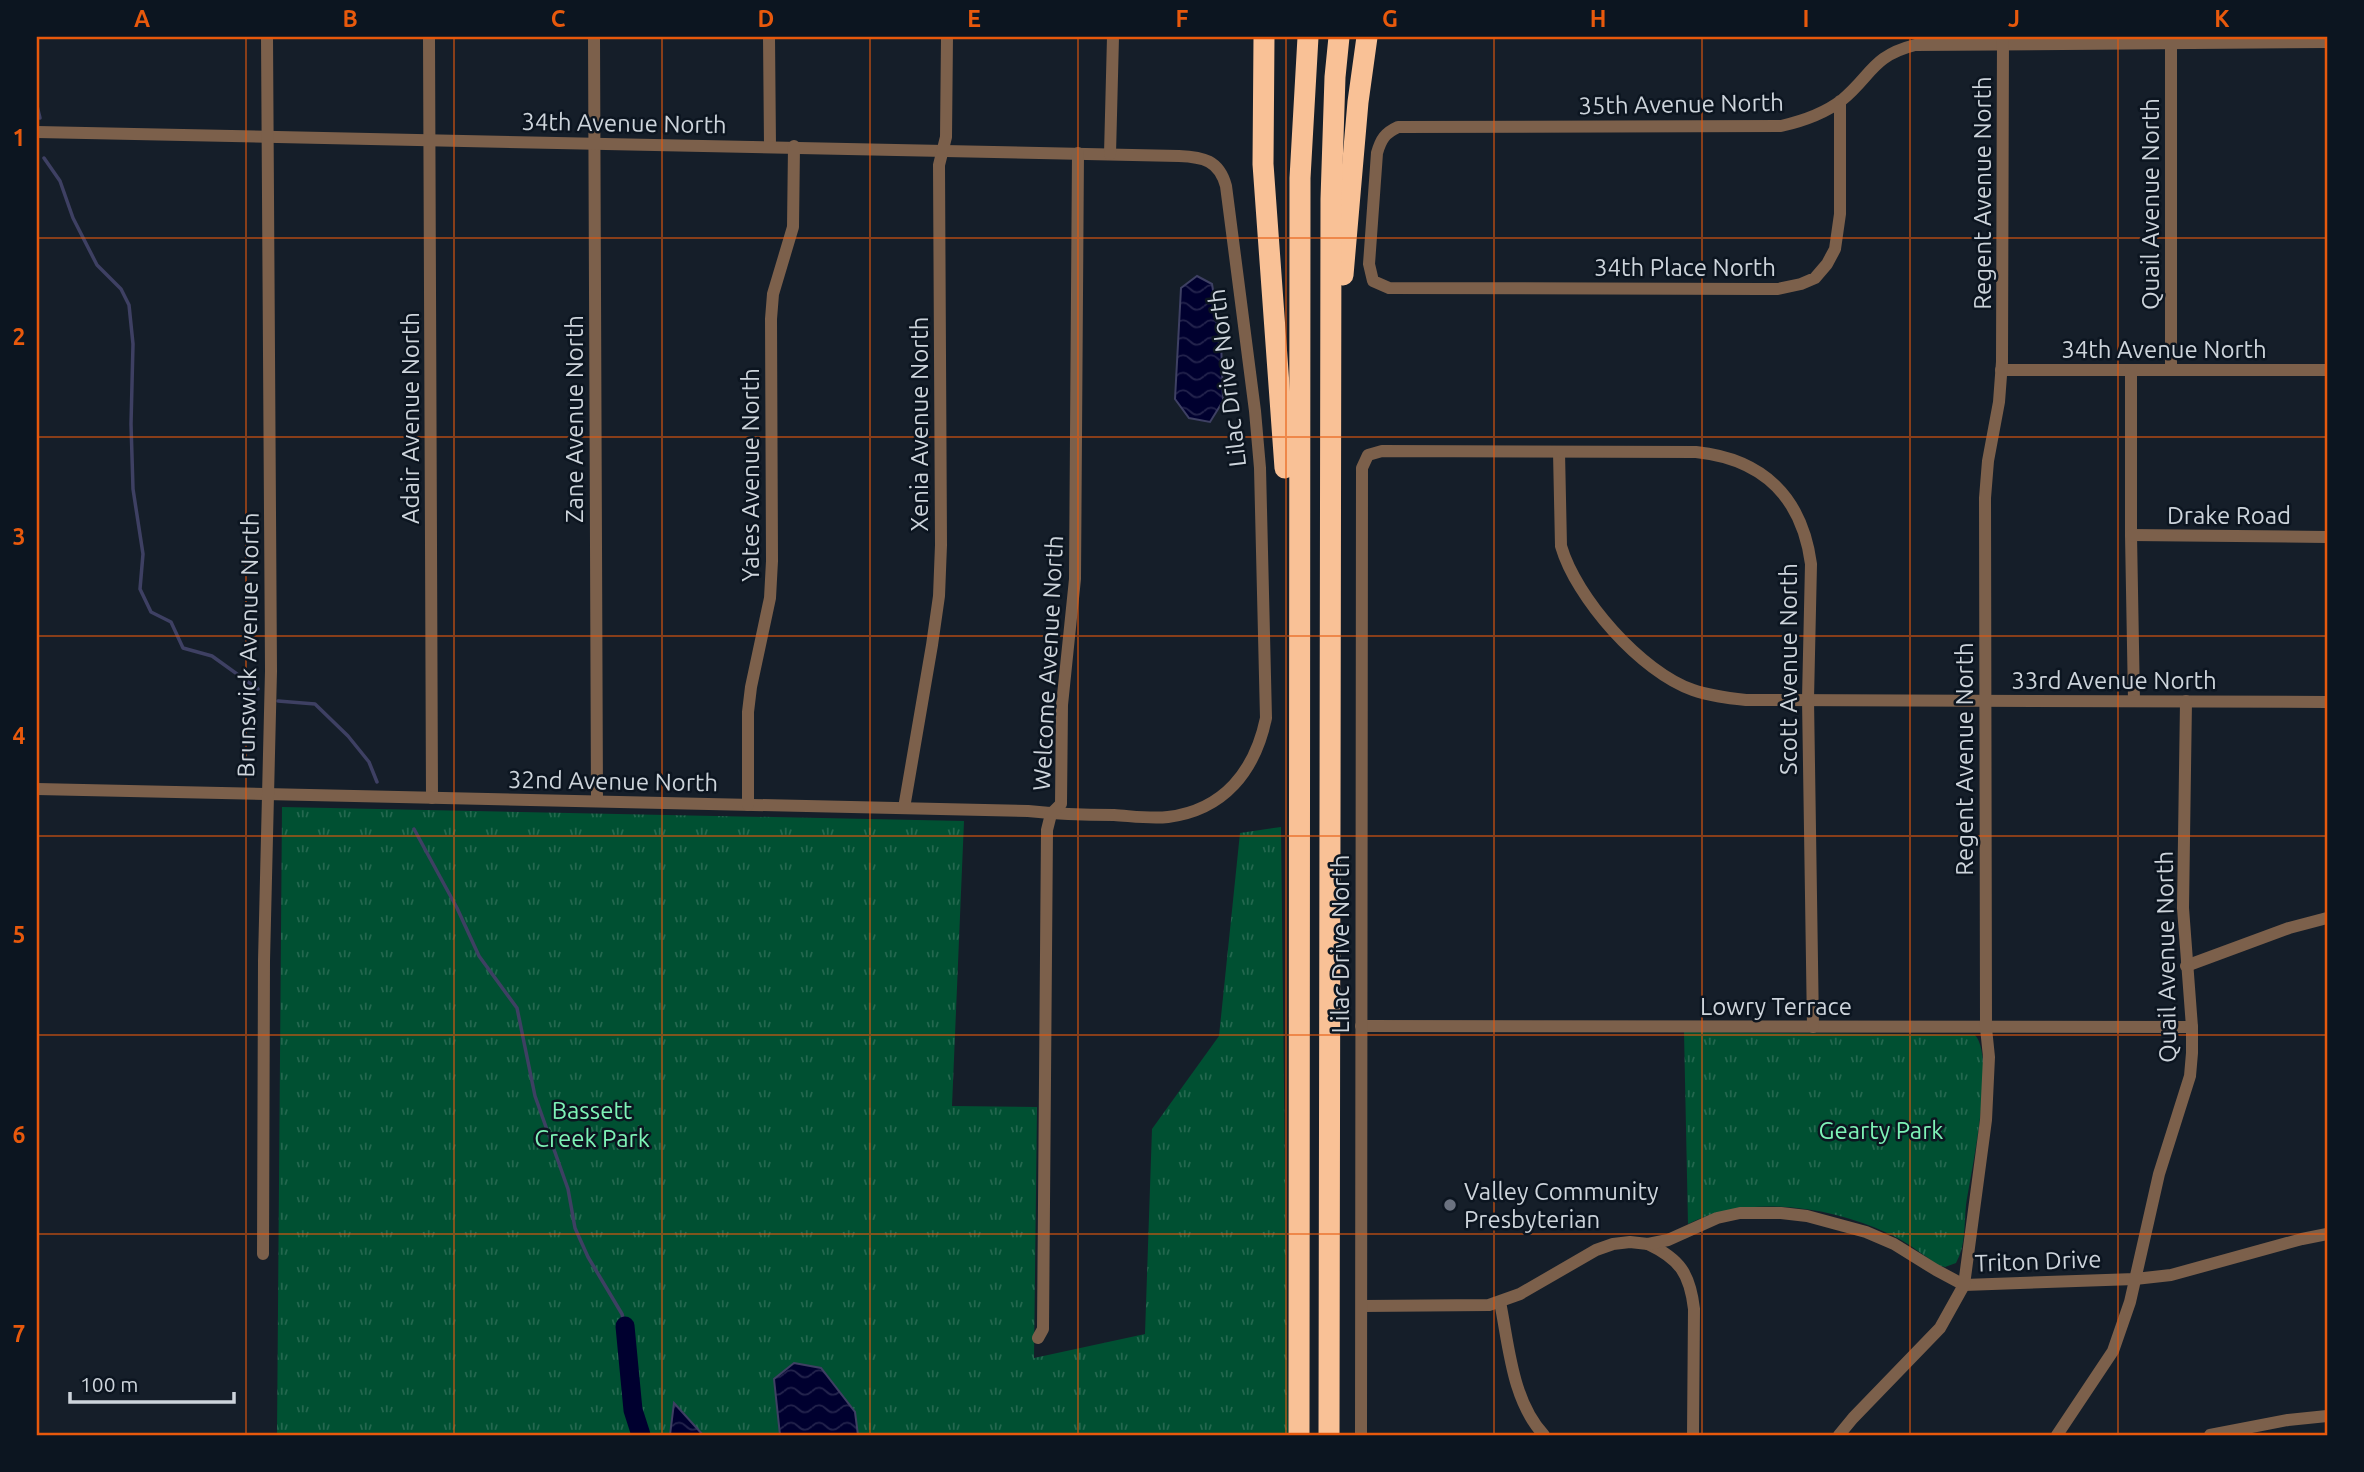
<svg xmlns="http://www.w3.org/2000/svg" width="2364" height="1472" viewBox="0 0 2364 1472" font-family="Ubuntu,sans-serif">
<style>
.park{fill:url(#park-tufts)}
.water{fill:url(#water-waves);stroke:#3e4063;stroke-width:2}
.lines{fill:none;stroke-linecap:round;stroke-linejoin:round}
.stream{stroke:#3e4063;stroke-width:3.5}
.river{stroke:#00002f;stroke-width:19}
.minor{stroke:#7c604b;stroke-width:12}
.motorway{stroke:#f9c196;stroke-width:21}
.grid{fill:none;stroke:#e8590c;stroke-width:2;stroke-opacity:0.55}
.worship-dot{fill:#6b7280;stroke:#0c1520;stroke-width:2.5}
.labels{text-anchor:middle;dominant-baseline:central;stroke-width:5;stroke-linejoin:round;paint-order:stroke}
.street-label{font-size:24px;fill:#cdd4db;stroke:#0c1520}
.park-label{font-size:24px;fill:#7ef3b7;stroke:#0c1520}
.poi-label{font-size:24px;fill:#cdd4db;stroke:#0c1520;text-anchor:start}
.neatline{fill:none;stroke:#e8590c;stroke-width:2.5}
.grid-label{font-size:23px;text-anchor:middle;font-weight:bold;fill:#e8590c}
</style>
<defs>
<pattern id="park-tufts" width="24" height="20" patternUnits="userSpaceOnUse" patternTransform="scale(1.75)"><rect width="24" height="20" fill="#005032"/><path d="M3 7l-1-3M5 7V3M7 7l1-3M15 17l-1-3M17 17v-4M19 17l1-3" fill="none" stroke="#24684f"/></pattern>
<pattern id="water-waves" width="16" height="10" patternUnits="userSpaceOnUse" patternTransform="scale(1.75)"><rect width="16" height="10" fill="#00002f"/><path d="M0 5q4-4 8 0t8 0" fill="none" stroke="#24244d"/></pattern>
</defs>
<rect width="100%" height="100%" fill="#151e29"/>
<g class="park">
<path d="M282 807 964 821 952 1106 1037 1107 1034 1358 1145 1334 1152 1129 1219 1036 1240 833 1281 827 1288 1435H277Z"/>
<path d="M1684 1032 1975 1035C1996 1057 1971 1173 1966 1205 1964 1224 1966 1245 1956 1263L1945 1267 1938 1265C1922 1254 1906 1241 1887 1233 1829 1206 1746 1194 1688 1224Z"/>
</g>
<g class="water">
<path d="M1197 276 1212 284 1221 340 1223 401 1210 422 1189 418 1175 399 1181 288Z"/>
<path d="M794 1363 821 1368 855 1412 858 1435H780L774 1379Z"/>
<path d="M674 1403 703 1435H670Z"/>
</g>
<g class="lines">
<g class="stream">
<path d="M37 106 40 118"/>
<path d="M44 158 60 181 73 218 97 265 121 289 129 305 133 344 131 424 133 489 143 554 140 589 151 612 171 622 183 648 212 656 258 689"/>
<path d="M278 701 315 704 348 736 369 762 377 782"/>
<path d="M414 829 457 908 479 956 517 1008 535 1096 568 1189 575 1228 588 1257 622 1314 625 1326"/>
</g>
<path class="river" d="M625 1326 633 1410 641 1435"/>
<g class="minor">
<path d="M429 37 432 798"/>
<path d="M594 37 597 801"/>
<path d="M769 37 770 146"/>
<path d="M2171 37V370"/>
<path d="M1840 101V214L1835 249 1827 264 1815 278 1801 284 1778 289H1761L1389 288 1373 281 1369 264 1377 153C1381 139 1385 133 1398 127L1781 126C1803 121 1824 114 1842 100 1872 75 1872 56 1915 45L2327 42"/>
<path d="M37 132 1179 156C1203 157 1219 160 1226 186L1255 411 1260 468 1266 718C1255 771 1224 810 1168 817 1150 819 1131 816 1114 815 1085 815 1056 814 1028 811L37 789"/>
<path d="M1110 154 1113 37"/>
<path d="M2001 370H2327"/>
<path d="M2131 370V535L2134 701"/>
<path d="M1559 452 1561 546C1576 598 1641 672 1693 690 1710 696 1728 698 1746 700L2327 702"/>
<path d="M2131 535 2327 537"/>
<path d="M748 805V712L751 687 770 598 772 561 771 319 773 294 793 227 794 146"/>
<path d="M904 808 932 645 939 596 941 545 939 165 946 137 947 37"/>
<path d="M2186 966 2289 928 2327 918"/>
<path d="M1361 1026 2192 1027"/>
<path d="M1648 1244C1680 1259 1690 1274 1694 1309L1693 1435"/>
<path d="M263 1254 264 961 271 671 267 37"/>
<path d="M1500 1302C1509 1346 1512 1401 1544 1435"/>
<path d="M1362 1306 1489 1305 1520 1294 1596 1250 1613 1244 1630 1242 1648 1244 1668 1240 1717 1218 1740 1213H1781L1807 1216 1866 1232 1894 1244 1936 1270 1964 1285 2135 1279 2171 1275 2302 1239 2327 1234"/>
<path d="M1038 1338 1043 1329 1047 830 1051 814 1061 804 1062 705 1075 579 1078 153"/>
<path d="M1361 1435 1362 468 1368 455 1382 451 1696 452C1763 459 1802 497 1811 564L1808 699 1813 1027"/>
<path d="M1839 1435 1853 1418 1940 1328 1964 1285 1986 1120 1989 1057 1986 1028 1985 498 1988 461 1999 402 2002 362 2003 37"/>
<path d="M2057 1435 2113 1351 2130 1302 2159 1174 2190 1076 2192 1053V1027L2183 908 2186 701"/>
<path d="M2210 1435 2288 1420 2327 1416"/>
</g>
<g class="motorway">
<path d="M1264 37 1263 164 1285 468"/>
<path d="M1343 275 1358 102 1367 37"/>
<path d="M1299 1435 1300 178 1308 37"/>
<path d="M1329 1435 1331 199 1335 77 1339 37"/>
</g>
</g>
<path class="grid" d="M246 37V1435M454 37V1435M662 37V1435M870 37V1435M1078 37V1435M1286 37V1435M1494 37V1435M1702 37V1435M1910 37V1435M2118 37V1435M37 238H2327M37 437H2327M37 636H2327M37 836H2327M37 1035H2327M37 1234H2327"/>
<circle class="worship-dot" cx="1450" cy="1205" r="7"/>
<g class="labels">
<g class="street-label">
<text transform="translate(1681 104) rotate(-1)">35th Avenue North</text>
<text transform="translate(624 123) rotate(1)">34th Avenue North</text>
<text transform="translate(1982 193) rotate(-90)">Regent Avenue North</text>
<text transform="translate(2150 204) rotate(-90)">Quail Avenue North</text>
<text x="1685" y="267">34th Place North</text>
<text x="2164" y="349">34th Avenue North</text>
<text transform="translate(1227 378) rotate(-97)">Lilac Drive North</text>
<text transform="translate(410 418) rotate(-90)">Adair Avenue North</text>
<text transform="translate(574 419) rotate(-90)">Zane Avenue North</text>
<text transform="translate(919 424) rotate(-90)">Xenia Avenue North</text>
<text transform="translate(750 475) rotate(-90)">Yates Avenue North</text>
<text x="2229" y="515">Drake Road</text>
<text transform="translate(248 645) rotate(-89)">Brunswick Avenue North</text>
<text transform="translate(1048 663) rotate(-87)">Welcome Avenue North</text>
<text transform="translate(1788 669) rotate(-90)">Scott Avenue North</text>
<text x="2114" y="680">33rd Avenue North</text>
<text transform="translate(1964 759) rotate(-90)">Regent Avenue North</text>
<text transform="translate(613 781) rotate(1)">32nd Avenue North</text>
<text transform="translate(1340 944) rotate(-90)">Lilac Drive North</text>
<text transform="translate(2166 957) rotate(-91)">Quail Avenue North</text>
<text x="1776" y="1006">Lowry Terrace</text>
<text transform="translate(2038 1261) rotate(-2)">Triton Drive</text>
</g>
<g class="park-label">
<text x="592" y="1110">Bassett<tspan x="592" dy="28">Creek Park</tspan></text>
<text x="1881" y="1130">Gearty Park</text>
</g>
<g class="poi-label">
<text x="1464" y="1191">Valley Community<tspan x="1464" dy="28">Presbyterian</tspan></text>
</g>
</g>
<rect width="2364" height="1472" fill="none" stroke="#0c1520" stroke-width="77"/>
<path d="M70 1392v10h164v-10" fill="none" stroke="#cdd4db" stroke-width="3.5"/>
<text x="80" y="1392" font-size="21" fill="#cdd4db" stroke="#0c1520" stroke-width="5" paint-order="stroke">100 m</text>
<rect x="38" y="38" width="2288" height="1396" class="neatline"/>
<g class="grid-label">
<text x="142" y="27">A</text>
<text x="350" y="27">B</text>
<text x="558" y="27">C</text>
<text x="766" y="27">D</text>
<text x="974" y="27">E</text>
<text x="1182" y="27">F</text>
<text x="1390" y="27">G</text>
<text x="1598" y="27">H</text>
<text x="1806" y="27">I</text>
<text x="2014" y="27">J</text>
<text x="2222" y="27">K</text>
<text x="19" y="146">1</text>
<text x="19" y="345">2</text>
<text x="19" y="545">3</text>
<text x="19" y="744">4</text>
<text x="19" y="943">5</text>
<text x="19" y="1143">6</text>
<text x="19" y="1342">7</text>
</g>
</svg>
